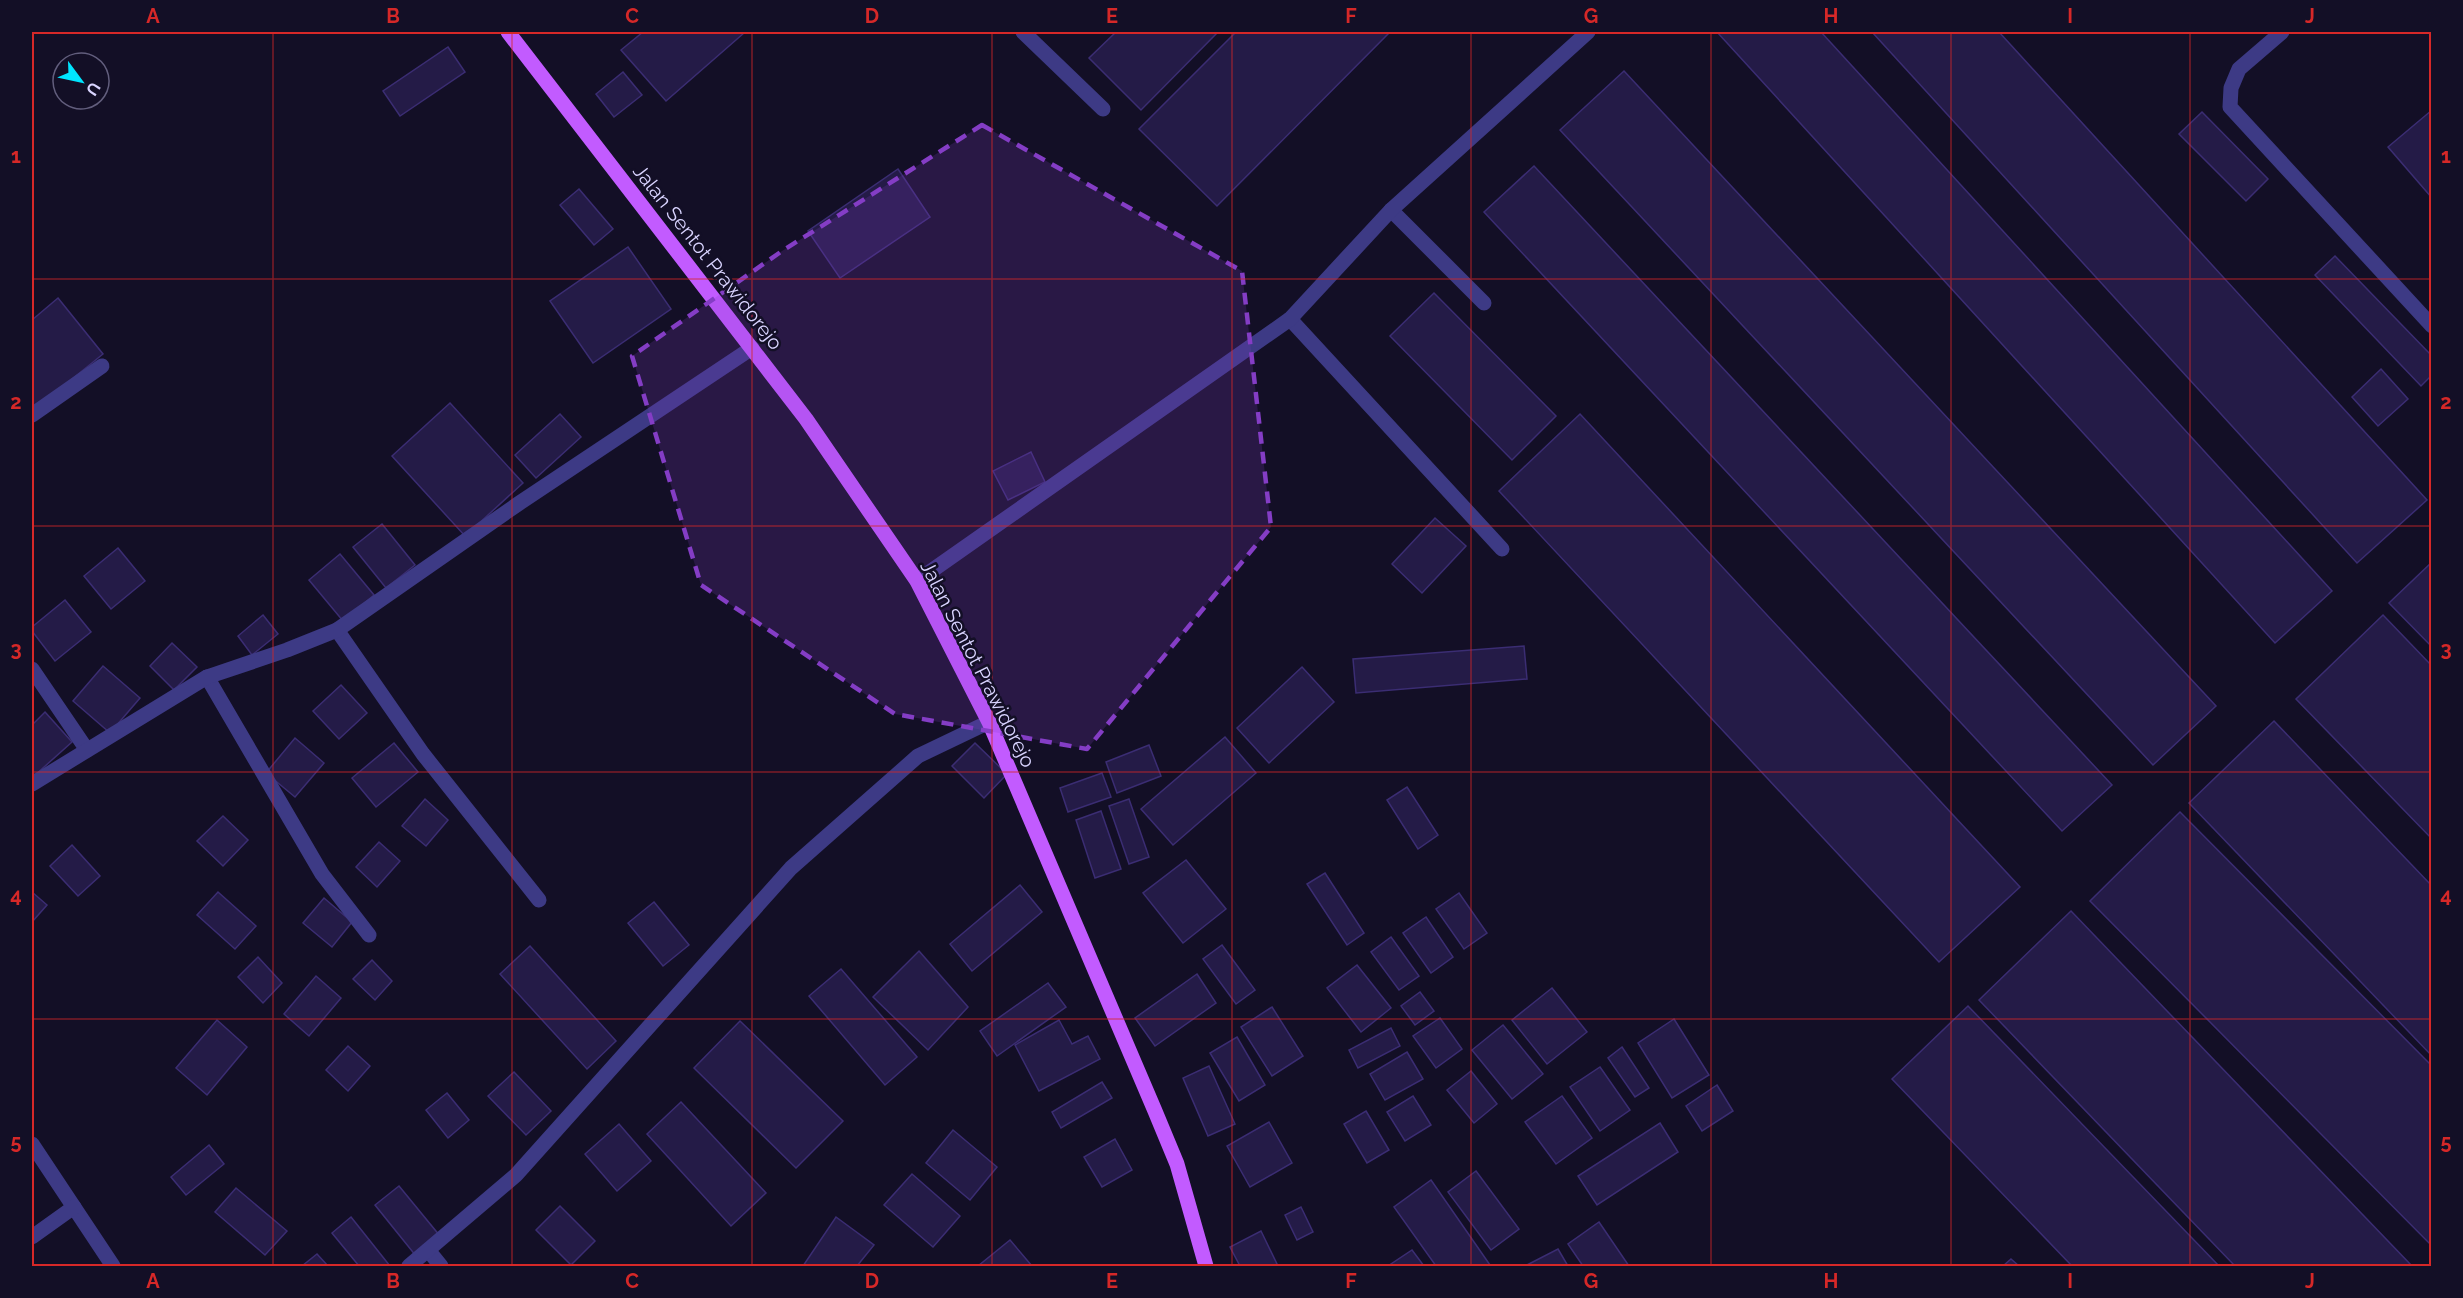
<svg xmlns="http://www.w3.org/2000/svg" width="2463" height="1298" viewBox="0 0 2463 1298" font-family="Raleway,sans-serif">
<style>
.building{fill:#241b47;stroke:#3b2d73;stroke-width:1.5}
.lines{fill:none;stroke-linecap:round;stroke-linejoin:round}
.minor{stroke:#3d3a85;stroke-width:15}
.major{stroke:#c25bff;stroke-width:15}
.marked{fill:#843dc5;fill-opacity:0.2;stroke:#843dc5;stroke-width:4.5;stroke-dasharray:12 8;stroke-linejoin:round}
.grid{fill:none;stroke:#d62828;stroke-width:1.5;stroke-opacity:0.55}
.labels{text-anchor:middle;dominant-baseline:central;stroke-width:5;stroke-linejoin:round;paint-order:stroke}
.street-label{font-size:20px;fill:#d9d4ff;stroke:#130f26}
.neatline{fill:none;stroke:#d62828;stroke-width:2}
.grid-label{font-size:20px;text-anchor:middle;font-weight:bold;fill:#d62828}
</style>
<rect width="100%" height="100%" fill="#130f26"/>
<g class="building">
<path d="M643 32H742L744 33 666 101 621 50Z"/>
<path d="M1116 32H1218L1141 110 1089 58Z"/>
<path d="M1236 32H1390L1217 206 1139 129Z"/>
<path d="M1717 32H1821L2332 591 2275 643Z"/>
<path d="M1872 32H1999L2427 500 2357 563Z"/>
<path d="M448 47 465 72 400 116 383 91Z"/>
<path d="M1624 71 2216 706 2153 765 1560 130Z"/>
<path d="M623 72 642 95 614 117 596 94Z"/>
<path d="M2432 110V198L2388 147Z"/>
<path d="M2202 112 2268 179 2246 201 2179 134Z"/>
<path d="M1534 166 2112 785 2062 831 1484 212Z"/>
<path d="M898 169 930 217 840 278 808 231Z"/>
<path d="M579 189 613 229 594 245 560 205Z"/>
<path d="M628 247 671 309 593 363 550 301Z"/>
<path d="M2335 256 2432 356V375L2421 386 2315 275Z"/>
<path d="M1434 293 1556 416 1512 460 1390 336Z"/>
<path d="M58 298 103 354 35 409 32 404V320Z"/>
<path d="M2381 369 2408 399 2378 426 2352 397Z"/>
<path d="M450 403 523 483 465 536 392 456Z"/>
<path d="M560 414 581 437 536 478 515 455Z"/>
<path d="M1580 414 2020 887 1939 962 1499 491Z"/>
<path d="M1031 452 1045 482 1008 500 993 471Z"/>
<path d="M1435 518 1466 546 1422 593 1392 564Z"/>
<path d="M382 524 415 565 386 588 353 547Z"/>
<path d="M118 548 145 581 111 609 84 576Z"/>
<path d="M340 554 374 595 343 621 309 580Z"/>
<path d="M2432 562V647L2389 603Z"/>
<path d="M65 600 91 632 55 661 32 631V627Z"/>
<path d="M263 615 278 634 252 655 238 636Z"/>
<path d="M2383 615 2432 666V839L2296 699Z"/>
<path d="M172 643 197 667 174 690 150 666Z"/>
<path d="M1524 646 1527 679 1356 693 1353 659Z"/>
<path d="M103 666 140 698 110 733 73 701Z"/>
<path d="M1302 667 1334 702 1269 763 1237 728Z"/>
<path d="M341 685 367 713 339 739 313 711Z"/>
<path d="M45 712 72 742 34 776 32 773V725Z"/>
<path d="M2274 721 2432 886V1056L2189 803Z"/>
<path d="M1225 737 1256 773 1173 845 1141 809Z"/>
<path d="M295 738 324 763 295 797 266 773Z"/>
<path d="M394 743 418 772 376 807 352 778Z"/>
<path d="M975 743 1007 774 984 798 952 766Z"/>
<path d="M1149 745 1161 776 1117 793 1106 762Z"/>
<path d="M1102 773 1111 797 1068 812 1060 788Z"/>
<path d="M1407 787 1438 835 1418 849 1387 800Z"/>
<path d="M425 799 448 820 426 846 402 826Z"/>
<path d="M1129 799 1149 857 1129 864 1109 806Z"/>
<path d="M1101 811 1121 869 1095 878 1076 820Z"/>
<path d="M2180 812 2432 1066V1246L2090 901Z"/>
<path d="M223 816 248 840 223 866 197 841Z"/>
<path d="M379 842 400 861 377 887 356 867Z"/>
<path d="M72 845 100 876 78 896 50 866Z"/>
<path d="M1186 860 1226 909 1183 943 1143 893Z"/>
<path d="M1325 873 1364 933 1347 945 1307 884Z"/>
<path d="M1020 885 1042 912 972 971 950 944Z"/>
<path d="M32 892 47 905 32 922Z"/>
<path d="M218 892 256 926 235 949 197 915Z"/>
<path d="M1459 893 1487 933 1464 949 1436 909Z"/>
<path d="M324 898 352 922 332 947 303 923Z"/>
<path d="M654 902 689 945 663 966 628 923Z"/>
<path d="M2071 911 2412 1266H2235L1979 1000Z"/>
<path d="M1426 917 1453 957 1431 973 1403 933Z"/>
<path d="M1391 937 1419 976 1399 990 1371 952Z"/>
<path d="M1222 945 1255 990 1236 1004 1203 959Z"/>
<path d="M530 946 616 1041 587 1069 500 974Z"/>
<path d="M919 951 968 1007 928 1050 873 997Z"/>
<path d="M258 957 282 983 263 1003 238 977Z"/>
<path d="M372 960 392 981 375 1000 353 979Z"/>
<path d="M1357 965 1391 1008 1361 1032 1327 988Z"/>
<path d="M841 969 917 1057 885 1085 809 996Z"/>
<path d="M1197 974 1216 1003 1155 1046 1135 1018Z"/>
<path d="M316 976 341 998 309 1036 284 1014Z"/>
<path d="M1048 983 1066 1007 997 1056 980 1031Z"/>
<path d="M1552 988 1587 1032 1547 1064 1512 1020Z"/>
<path d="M1420 992 1434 1011 1415 1025 1401 1006Z"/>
<path d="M1968 1006 2219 1266H2072L1892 1079Z"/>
<path d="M1272 1007 1303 1056 1272 1076 1241 1027Z"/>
<path d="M1440 1018 1462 1049 1436 1068 1413 1036Z"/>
<path d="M1674 1019 1709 1075 1672 1098 1638 1043Z"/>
<path d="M217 1020 247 1047 207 1095 176 1068Z"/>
<path d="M1059 1020 1072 1044 1088 1036 1100 1059 1039 1091 1015 1045Z"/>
<path d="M740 1021 843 1121 796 1168 694 1068Z"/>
<path d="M1503 1025 1543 1074 1512 1099 1472 1050Z"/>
<path d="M1391 1028 1400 1046 1358 1068 1349 1050Z"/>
<path d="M1237 1037 1265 1085 1239 1101 1210 1053Z"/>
<path d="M348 1046 370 1066 348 1091 326 1070Z"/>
<path d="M1622 1047 1649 1088 1635 1097 1608 1058Z"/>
<path d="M1407 1052 1423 1079 1385 1100 1370 1074Z"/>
<path d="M1209 1066 1235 1124 1208 1136 1183 1078Z"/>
<path d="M1600 1067 1630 1110 1600 1131 1570 1087Z"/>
<path d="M1471 1071 1497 1104 1474 1123 1447 1090Z"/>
<path d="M514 1072 551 1111 526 1135 488 1096Z"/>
<path d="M1102 1082 1112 1098 1061 1128 1052 1112Z"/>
<path d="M1717 1085 1733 1111 1702 1131 1686 1106Z"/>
<path d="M447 1093 469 1120 448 1138 426 1110Z"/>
<path d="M1413 1096 1431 1125 1405 1141 1387 1112Z"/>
<path d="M1562 1096 1592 1138 1556 1164 1525 1122Z"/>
<path d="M681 1102 766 1193 731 1226 647 1134Z"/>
<path d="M1366 1111 1389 1150 1367 1163 1344 1124Z"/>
<path d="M1269 1122 1292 1163 1250 1187 1227 1146Z"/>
<path d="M1660 1123 1678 1152 1597 1205 1578 1176Z"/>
<path d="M619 1124 651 1161 617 1191 585 1154Z"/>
<path d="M953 1130 997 1167 970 1200 926 1163Z"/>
<path d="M1115 1139 1132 1170 1102 1187 1084 1157Z"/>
<path d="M209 1145 224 1164 186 1195 171 1177Z"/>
<path d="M1476 1171 1519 1229 1491 1250 1448 1192Z"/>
<path d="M912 1174 960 1216 933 1247 884 1205Z"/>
<path d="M1431 1180 1490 1265 1488 1266H1436L1394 1207Z"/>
<path d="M399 1186 440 1236 416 1256 375 1205Z"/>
<path d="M236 1188 287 1231 265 1255 215 1212Z"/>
<path d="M560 1206 595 1241 571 1265 536 1230Z"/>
<path d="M1301 1207 1313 1232 1297 1240 1285 1215Z"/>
<path d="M351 1217 390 1266H359L332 1233Z"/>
<path d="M836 1217 874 1245 857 1266H803Z"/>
<path d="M1599 1222 1629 1266H1583L1568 1244Z"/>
<path d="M1261 1231 1277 1264 1273 1266H1240L1230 1247Z"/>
<path d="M1010 1240 1032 1266H978Z"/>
<path d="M1558 1249 1568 1266H1525Z"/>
<path d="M1412 1250 1424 1266H1388Z"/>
<path d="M317 1254 328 1266H302Z"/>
<path d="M2011 1259 2019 1266H2003Z"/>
</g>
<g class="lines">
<g class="minor">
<path d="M1023 32 1103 109"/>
<path d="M2282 32 2239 69 2231 88 2230 107 2432 326"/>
<path d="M1391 210 1484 303"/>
<path d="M1290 319 1502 549"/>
<path d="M32 415 102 366"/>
<path d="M917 581 1290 319 1391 210 1588 32"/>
<path d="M337 630 423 754 539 900"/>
<path d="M32 669 87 750"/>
<path d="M207 677 322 874 369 935"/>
<path d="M32 784 207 677 287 650 337 630 518 504 752 348"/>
<path d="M32 1144 113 1266"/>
<path d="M32 1237 74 1207"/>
<path d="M428 1250 441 1266"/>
<path d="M409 1266 516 1175 791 868 918 756 989 722"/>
</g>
<path class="major" d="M508 32 806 419 917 581 989 722 1155 1111 1177 1164 1206 1266"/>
</g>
<path class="marked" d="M982 125 1242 271 1271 527 1087 749 895 714 701 585 632 356 782 251Z"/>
<path class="grid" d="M273 32V1266M512 32V1266M752 32V1266M992 32V1266M1232 32V1266M1471 32V1266M1711 32V1266M1951 32V1266M2190 32V1266M32 279H2432M32 526H2432M32 772H2432M32 1019H2432"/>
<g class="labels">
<g class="street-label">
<text transform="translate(708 257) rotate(52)">Jalan Sentot Prawidorejo</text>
<text transform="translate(978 664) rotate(63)">Jalan Sentot Prawidorejo</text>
</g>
</g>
<rect width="2463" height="1298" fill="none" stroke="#130f26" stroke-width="66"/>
<g transform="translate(81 81) rotate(123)"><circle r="28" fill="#130f26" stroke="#625e7d" stroke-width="1.5"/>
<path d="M0-4.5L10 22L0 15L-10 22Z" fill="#00e5ff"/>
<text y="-9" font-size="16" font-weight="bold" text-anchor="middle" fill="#d9d4ff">U</text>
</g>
<rect x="33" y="33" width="2397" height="1232" class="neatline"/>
<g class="grid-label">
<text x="153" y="23">A</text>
<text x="393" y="23">B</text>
<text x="632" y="23">C</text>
<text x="872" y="23">D</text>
<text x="1112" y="23">E</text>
<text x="1351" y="23">F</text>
<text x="1591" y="23">G</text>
<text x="1831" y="23">H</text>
<text x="2070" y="23">I</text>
<text x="2310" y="23">J</text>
<text x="16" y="163">1</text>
<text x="2446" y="163">1</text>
<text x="16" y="409">2</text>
<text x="2446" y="409">2</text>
<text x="16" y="656">3</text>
<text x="2446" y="656">3</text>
<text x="16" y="902">4</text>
<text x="2446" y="902">4</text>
<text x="16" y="1149">5</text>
<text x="2446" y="1149">5</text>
<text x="153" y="1288">A</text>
<text x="393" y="1288">B</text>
<text x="632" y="1288">C</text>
<text x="872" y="1288">D</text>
<text x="1112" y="1288">E</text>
<text x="1351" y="1288">F</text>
<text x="1591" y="1288">G</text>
<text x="1831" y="1288">H</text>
<text x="2070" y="1288">I</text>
<text x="2310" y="1288">J</text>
</g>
</svg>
